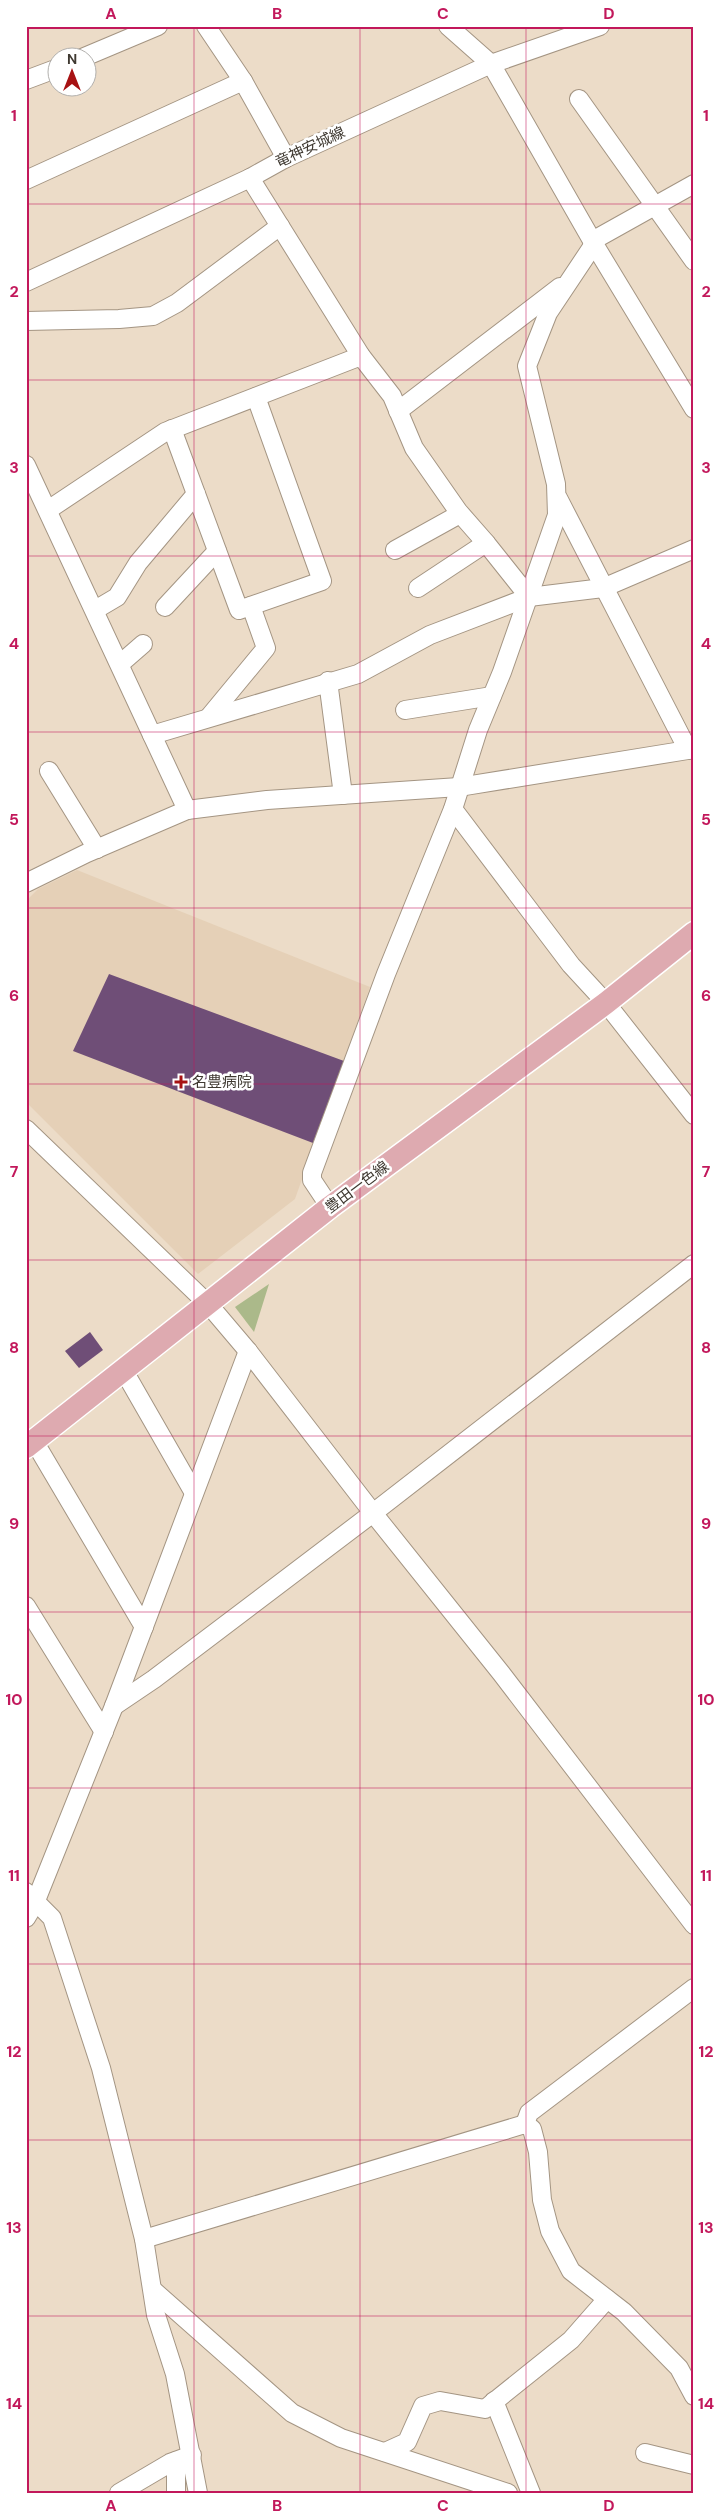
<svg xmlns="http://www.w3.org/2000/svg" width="720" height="2519" viewBox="0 0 720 2519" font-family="'DM Sans','Noto Sans JP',sans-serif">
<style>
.built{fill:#e5d0b7}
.green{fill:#abb98a}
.building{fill:#6f4e77}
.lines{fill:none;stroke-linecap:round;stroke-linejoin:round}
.minor-casing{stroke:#a49583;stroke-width:20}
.major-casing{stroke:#fff;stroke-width:25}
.minor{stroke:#fff;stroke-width:18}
.major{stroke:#deaab0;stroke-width:22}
.grid{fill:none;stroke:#c2185b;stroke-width:1;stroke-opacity:0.55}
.poi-dot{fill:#a71213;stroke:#fff;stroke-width:2}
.labels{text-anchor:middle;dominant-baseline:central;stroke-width:5;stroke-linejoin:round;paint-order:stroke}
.street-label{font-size:15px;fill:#3f3931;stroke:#fff}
.poi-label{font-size:15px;fill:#3f3931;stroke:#fff;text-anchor:start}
.neatline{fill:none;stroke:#c2185b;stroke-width:2}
.grid-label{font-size:16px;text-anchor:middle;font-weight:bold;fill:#c2185b}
</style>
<rect width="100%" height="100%" fill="#ecdcc8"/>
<path class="built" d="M77 870 370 987 295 1199 198 1274 26 1102V901L38 889Z"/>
<path class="green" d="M269 1284 254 1332 235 1307Z"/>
<g class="building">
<path d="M109 974 344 1061 313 1143 73 1051Z"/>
<path d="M90 1332 103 1350 79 1368 65 1351Z"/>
</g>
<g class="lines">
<defs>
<g id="minor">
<path d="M206 26 243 81 286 158"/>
<path d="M448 26 491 64 594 244 694 409"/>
<path d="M82 58 158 26"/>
<path d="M26 80 58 68"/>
<path d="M579 99 694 261"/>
<path d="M250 178 361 356 392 396 414 448 458 511 486 543 529 597"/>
<path d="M26 180 243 81"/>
<path d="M592 241 694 184"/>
<path d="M26 282 250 178 286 158 491 64 600 26"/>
<path d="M26 321 119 319 153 316 177 303 280 226"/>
<path d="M398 411 560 287"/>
<path d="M172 429 239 610 322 581 256 397"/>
<path d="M26 465 187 810"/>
<path d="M558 498 688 750"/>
<path d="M48 510 165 432 361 356"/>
<path d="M395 550 460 514"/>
<path d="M418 588 486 543"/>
<path d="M165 607 217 551"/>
<path d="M95 610 117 597 138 563 196 494"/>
<path d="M120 664 143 644"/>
<path d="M328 681 343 795"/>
<path d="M405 710 492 696"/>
<path d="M209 717 266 648 251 606"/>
<path d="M152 735 358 674 430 635 529 597 603 588 694 549"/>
<path d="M49 771 97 849"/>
<path d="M453 809 571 965 606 1003 694 1115"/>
<path d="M26 883 87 853 187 810 267 800 459 787 694 749"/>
<path d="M26 1129 209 1305 248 1351 373 1513 501 1673 694 1925"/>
<path d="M330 1207 312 1180V1173L386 974 453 809 478 730 502 672 557 515 556 484 527 366 548 313 594 244"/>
<path d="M124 1371 194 1493"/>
<path d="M34 1441 144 1627"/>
<path d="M26 1606 104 1732"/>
<path d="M114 1706 154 1679 373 1513 694 1264"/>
<path d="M26 1892 52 1918 101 2068 144 2239 156 2315 175 2374 198 2493"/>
<path d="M26 1918 35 1903 114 1706 248 1351"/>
<path d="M525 2124 532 2129 538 2152 542 2200 550 2231 571 2271 624 2312 679 2368 694 2396"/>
<path d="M525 2124 529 2113 694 1988"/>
<path d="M144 2239 525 2124"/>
<path d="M154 2291 292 2413 341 2438 508 2493"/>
<path d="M494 2401 531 2493"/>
<path d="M385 2452 407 2442 423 2406 440 2401 485 2409 571 2340 607 2299"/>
<path d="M645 2453 694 2465"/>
<path d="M176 2461V2493"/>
<path d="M119 2493 170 2463 192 2455"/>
</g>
<path id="major" d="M26 1447 330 1207 606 1003 694 933"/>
</defs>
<use href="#minor" class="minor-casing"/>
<use href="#major" class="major-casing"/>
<use href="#minor" class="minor"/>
<use href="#major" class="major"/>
</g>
<path class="grid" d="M194 26V2493M360 26V2493M526 26V2493M26 204H694M26 380H694M26 556H694M26 732H694M26 908H694M26 1084H694M26 1260H694M26 1436H694M26 1612H694M26 1788H694M26 1964H694M26 2140H694M26 2316H694"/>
<path class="poi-dot" d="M178.5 1074.5h5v5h5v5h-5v5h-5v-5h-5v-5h5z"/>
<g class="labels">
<g class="street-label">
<text transform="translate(310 147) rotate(-25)">竜神安城線</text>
<text transform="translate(357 1187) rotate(-37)">豊田一色線</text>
</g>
<g class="poi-label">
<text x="192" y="1082">名豊病院</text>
</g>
</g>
<rect width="720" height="2519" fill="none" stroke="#ffffff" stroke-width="55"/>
<g transform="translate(72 72)"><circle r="24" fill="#ffffff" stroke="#b2b0ad"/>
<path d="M0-4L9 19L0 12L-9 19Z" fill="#a71213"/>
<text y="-8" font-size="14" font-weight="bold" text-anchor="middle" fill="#3f3931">N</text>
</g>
<rect x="28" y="28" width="664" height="2464" class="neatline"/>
<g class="grid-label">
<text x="111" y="19">A</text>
<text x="277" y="19">B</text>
<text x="443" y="19">C</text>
<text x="609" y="19">D</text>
<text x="14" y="121">1</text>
<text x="706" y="121">1</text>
<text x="14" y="297">2</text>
<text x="706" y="297">2</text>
<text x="14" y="473">3</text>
<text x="706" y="473">3</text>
<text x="14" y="649">4</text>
<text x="706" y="649">4</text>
<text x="14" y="825">5</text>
<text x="706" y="825">5</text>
<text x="14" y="1001">6</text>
<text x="706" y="1001">6</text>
<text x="14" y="1177">7</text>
<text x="706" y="1177">7</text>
<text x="14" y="1353">8</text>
<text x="706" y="1353">8</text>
<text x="14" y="1529">9</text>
<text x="706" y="1529">9</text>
<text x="14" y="1705">10</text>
<text x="706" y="1705">10</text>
<text x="14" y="1881">11</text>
<text x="706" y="1881">11</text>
<text x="14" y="2057">12</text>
<text x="706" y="2057">12</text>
<text x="14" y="2233">13</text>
<text x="706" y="2233">13</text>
<text x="14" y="2409">14</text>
<text x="706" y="2409">14</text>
<text x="111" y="2511">A</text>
<text x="277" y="2511">B</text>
<text x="443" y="2511">C</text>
<text x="609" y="2511">D</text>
</g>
</svg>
